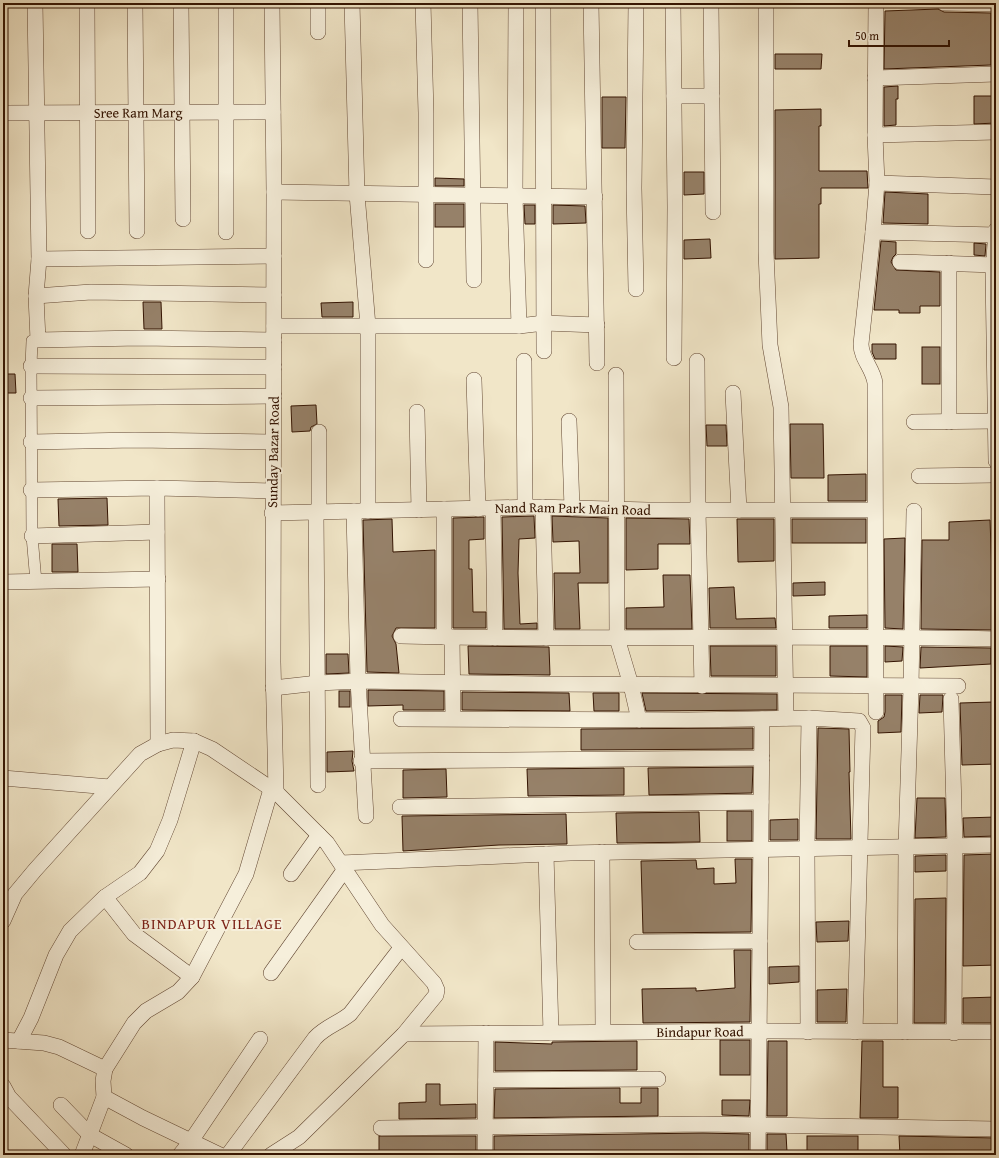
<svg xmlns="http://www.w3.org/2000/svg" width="999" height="1158" viewBox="0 0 999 1158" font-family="'Gentium Book Plus',serif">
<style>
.building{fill:#968169;stroke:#341402}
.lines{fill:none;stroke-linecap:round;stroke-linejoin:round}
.pedestrian-casing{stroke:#634834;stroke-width:12}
.minor-casing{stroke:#634834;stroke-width:16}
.pedestrian{stroke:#f6efdb;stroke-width:11}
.minor{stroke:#f6efdb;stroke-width:15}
.labels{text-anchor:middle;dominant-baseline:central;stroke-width:4;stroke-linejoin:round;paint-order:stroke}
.street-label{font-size:14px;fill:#341402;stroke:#f6efdb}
.neighbourhood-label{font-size:15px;letter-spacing:1px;fill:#7a1f14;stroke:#f6efdb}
</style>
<rect width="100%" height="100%" fill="#f1e6c8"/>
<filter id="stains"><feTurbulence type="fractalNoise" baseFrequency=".005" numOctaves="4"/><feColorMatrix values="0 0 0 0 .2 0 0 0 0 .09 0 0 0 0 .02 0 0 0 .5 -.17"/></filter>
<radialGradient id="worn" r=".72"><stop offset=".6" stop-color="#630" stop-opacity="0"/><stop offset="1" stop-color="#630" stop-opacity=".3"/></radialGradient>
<g class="building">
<path d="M938 9 944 12 991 13V65L884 69 885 11Z"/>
<path d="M775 54H822L821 69H775Z"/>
<path d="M898 86V99H896V125L884 126V87Z"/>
<path d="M974 96H996V123L974 124Z"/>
<path d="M602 97H626L625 148H602Z"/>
<path d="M821 109V126H819V171H867L868 188H821V204H819V258L775 259V110Z"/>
<path d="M684 172H704V194L684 195Z"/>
<path d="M435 178 464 179V186H435Z"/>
<path d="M885 192 928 194V224L883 223Z"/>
<rect x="435" y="204" width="29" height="23"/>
<path d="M524 205H535V224H525Z"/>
<path d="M553 205 585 206 586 223 553 224Z"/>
<path d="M710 239 711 258 684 259V240Z"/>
<path d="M881 241 896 242V254L893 257 891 262 896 270 940 272V306H920V313H899V310H874Z"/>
<path d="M974 243 986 244 985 256 974 255Z"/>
<path d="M143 302H161L162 329H144Z"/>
<path d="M353 302V317H322L321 303Z"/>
<path d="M872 344H896V359H875L872 352Z"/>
<rect x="922" y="347" width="18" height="37"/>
<path d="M3 374H15L16 393H3Z"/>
<path d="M316 405 317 424 311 427 310 431 292 432 291 406Z"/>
<path d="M790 424H823L824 478H791Z"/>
<path d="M706 425H726L727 446H707Z"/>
<path d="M866 474V501H828V475Z"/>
<path d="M107 498 108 525 59 526 58 499Z"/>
<path d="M534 516 535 538 519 539 518 573 520 624 537 623V629H504L502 517Z"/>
<path d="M552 516 608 518V583H578L580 629H555L554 573H580L579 541 553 542Z"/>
<path d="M484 517V539L469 540V569H472L473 612H486V628H453V518Z"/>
<path d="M626 518 689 519 690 544H658V569L626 570Z"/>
<path d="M392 519 393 552 435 550V628H396L392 636 396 644 399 673 367 672 363 520Z"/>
<path d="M737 519H774V561L738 562Z"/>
<rect x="792" y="519" width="74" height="24"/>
<path d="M990 520 994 630 921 629 922 540H949V522Z"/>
<path d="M905 538 903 629 885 628 884 539Z"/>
<path d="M52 544H77L78 572H52Z"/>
<path d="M663 575H690L692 629H626V608L664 607Z"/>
<path d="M825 582V595L793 596V583Z"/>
<path d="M734 587 736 619 775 618 776 628H710L709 588Z"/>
<path d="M867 615V628H829V616Z"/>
<path d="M468 646 549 647 550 675 469 674Z"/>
<path d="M710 646H776V676H711Z"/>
<path d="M830 646H867V677L830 676Z"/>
<path d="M885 646 903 647 902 661 885 662Z"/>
<path d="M921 647 991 648V664L920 668Z"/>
<path d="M326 654H348L349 673 326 674Z"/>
<path d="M368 690 444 691V710H403V705L368 706Z"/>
<rect x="339" y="691" width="11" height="16"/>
<path d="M462 692 569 693 570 711 462 710Z"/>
<path d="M593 693H619V711H594Z"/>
<path d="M642 693 777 694V710L646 711Z"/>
<path d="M885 695H902L901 732 878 733V721L884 717 885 712Z"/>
<path d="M920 695H943L942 712 919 713Z"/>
<path d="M993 702V727H996V764L962 765 960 703Z"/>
<path d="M753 728V749L581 750V729Z"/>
<path d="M818 728 849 729 850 772H849L851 839H816Z"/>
<path d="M353 751 352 761 354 771 327 772V752Z"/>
<path d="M753 767 752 793 649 795 648 768Z"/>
<path d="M624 768V795L528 796 527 769Z"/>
<path d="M446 769 447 797 403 798V770Z"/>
<path d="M917 798H945L946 837 915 838Z"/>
<rect x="727" y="811" width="25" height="30"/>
<path d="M699 812 700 842 617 843 616 813Z"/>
<path d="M566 814 567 844 499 845 403 851 402 816Z"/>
<path d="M996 817V836L964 837 963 818Z"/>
<path d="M798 819V840H770V820Z"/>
<path d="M996 854V965L963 966 964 855Z"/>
<path d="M946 855V871L915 872V856Z"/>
<path d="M735 859H752L751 932 643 933 641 861 696 860 697 869 714 868V884L736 883Z"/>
<path d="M946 898 945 1023H914L915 899Z"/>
<path d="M849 921 848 941 817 942 816 922Z"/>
<path d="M734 950H751L750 1022 643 1023 642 989 696 988V991L735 988Z"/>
<path d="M799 966V982L769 984V967Z"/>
<path d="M847 989 846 1022H817V990Z"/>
<path d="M996 997V1023H963V998Z"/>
<rect x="720" y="1040" width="30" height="35"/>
<path d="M637 1041V1070L495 1071V1042L552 1044V1042Z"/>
<path d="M768 1041H787V1116H767Z"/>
<path d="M862 1041H883V1087H898V1118H860Z"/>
<path d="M426 1084H440V1105L476 1104V1118L399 1119V1103L426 1102Z"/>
<path d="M620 1088V1103H641V1088H658V1116L494 1118 495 1089Z"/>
<path d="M722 1100H750L749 1116 722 1115Z"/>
<path d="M703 1133 749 1134V1155H494V1136Z"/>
<path d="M767 1134H786L787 1152H767Z"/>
<rect x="379" y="1136" width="97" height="19"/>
<rect x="807" y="1136" width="51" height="19"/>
<path d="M899 1136 996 1138V1155H900Z"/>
</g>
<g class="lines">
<defs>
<path id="pedestrian" d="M36 582 32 536 31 366 32 341 38 340"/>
<g id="minor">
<path d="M35 3 39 259 36 296 38 340 140 338 274 340"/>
<path d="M87 3 88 231"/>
<path d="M135 3 137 231"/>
<path d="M181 3 183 219"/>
<path d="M226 3V232"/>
<path d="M272 3 274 192 273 662 276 792"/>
<path d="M352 3 357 194 368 326V511"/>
<path d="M423 3 426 113V260"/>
<path d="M470 3 474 280"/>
<path d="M516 3 515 196 519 326"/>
<path d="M543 3 544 351"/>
<path d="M591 3 597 363"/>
<path d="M673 3 675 207 674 358"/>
<path d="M711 3 713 212"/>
<path d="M766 3V252L770 345 781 407 786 718"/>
<path d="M876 3 875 135 877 183 873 232 861 344C861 359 873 368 875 383L876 712"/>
<path d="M944 3 996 4"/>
<path d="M318 32V3"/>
<path d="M875 78 996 74"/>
<path d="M674 96H712"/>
<path id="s1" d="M3 113 273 112"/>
<path d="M875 135 996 132"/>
<path d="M877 183 996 187"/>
<path d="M274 192 595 197"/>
<path d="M996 230 993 272 996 461"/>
<path d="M873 232 996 235"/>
<path d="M39 259 274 256"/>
<path d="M900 262 996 265"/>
<path d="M949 263V422"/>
<path d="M636 289 634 188 636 3"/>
<path d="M36 296 91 292 274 295"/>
<path d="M274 326H519L544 323 597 325"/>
<path d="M524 361 525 507"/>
<path d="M697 361 698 510 702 686"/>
<path d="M31 366 274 367"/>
<path d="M616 375 617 638 631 685 639 720"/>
<path d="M474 380 478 509"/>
<path d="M733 393 739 510"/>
<path d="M31 398 274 396"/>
<path d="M417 412 419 510"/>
<path d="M569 421 572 508"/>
<path d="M914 422 995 421"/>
<path d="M31 442 135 440 273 442"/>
<path d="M919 476 996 475"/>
<path d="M157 488 158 744"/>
<path d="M31 490 157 488 272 491"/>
<path d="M543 507 546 638"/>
<path d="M493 508 495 638"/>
<path d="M444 509V637"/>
<path d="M354 511 358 681 366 816"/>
<path d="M316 512 318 785"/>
<path d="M319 512V432"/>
<path id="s2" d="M272 513 536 507 648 510H874"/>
<path d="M32 536 157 532"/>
<path d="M3 582 158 579"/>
<path d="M401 636C599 641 798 634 996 639"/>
<path d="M452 637 453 718"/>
<path d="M273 688 318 683 361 681 539 684 958 686"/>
<path d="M951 699 955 846 954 1033"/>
<path d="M401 719 688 720 809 718 859 721 863 728 855 1032"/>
<path d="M361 761 762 758"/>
<path d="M3 778 110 787"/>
<path d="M400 807 761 802"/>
<path d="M602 852 603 1032"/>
<path d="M546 854 551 1033"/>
<path d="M341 863 570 853 996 845"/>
<path d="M291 874 319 835"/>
<path d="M105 897 134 934 192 977"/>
<path d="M3 921 15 894 35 870 140 754 158 744 173 740 194 741 212 749 276 792 327 843 382 925 434 983 437 990 436 995 404 1034 299 1137 271 1155"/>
<path d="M637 942 760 941"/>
<path d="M271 973 345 869"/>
<path d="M808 1032 807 849 809 718"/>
<path d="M905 1032 906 847 911 687 914 511"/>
<path id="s3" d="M404 1034 773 1031 996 1032"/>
<path d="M3 1040 44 1043 59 1047 105 1069"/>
<path d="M19 1041 31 1018 56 955 70 931 105 897 140 873 157 851 170 820 194 741"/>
<path d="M486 1080 658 1079"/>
<path d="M3 1086 9 1097 64 1155"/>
<path d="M104 1097 143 1118 220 1155"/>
<path d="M61 1105 90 1135 126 1155"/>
<path d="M381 1128 703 1124 996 1129"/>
<path d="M82 1155 104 1097 103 1081 105 1069 134 1023 146 1011 178 992 192 977 246 874 271 789"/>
<path d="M180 1155 191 1141 260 1039"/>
<path d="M228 1155 315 1038C325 1027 339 1023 350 1014L401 948"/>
<path d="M485 1155 486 1033"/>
<path d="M758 1155 762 719"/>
</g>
</defs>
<use href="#pedestrian" class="pedestrian-casing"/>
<use href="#minor" class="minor-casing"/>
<use href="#pedestrian" class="pedestrian"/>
<use href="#minor" class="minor"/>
</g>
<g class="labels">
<g class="street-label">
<text stroke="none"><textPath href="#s1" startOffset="135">Sree Ram Marg</textPath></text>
<text transform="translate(273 452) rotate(-89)">Sunday Bazar Road</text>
<text stroke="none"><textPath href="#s2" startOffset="301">Nand Ram Park Main Road</textPath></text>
<text stroke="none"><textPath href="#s3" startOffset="296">Bindapur Road</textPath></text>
</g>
<g class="neighbourhood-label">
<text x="212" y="923">BINDAPUR VILLAGE</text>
</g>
</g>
<rect width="999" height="1158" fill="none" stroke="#f1e6c8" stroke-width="16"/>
<rect x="4" y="4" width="991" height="1150" fill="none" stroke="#341402" stroke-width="2"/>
<rect x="8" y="8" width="983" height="1142" fill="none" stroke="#341402"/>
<path d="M849 40v6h100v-6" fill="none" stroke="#341402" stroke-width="2"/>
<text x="855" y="40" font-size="12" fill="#341402" stroke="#f6efdb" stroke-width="3" paint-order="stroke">50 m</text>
<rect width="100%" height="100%" filter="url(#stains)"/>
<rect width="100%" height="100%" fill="url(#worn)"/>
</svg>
